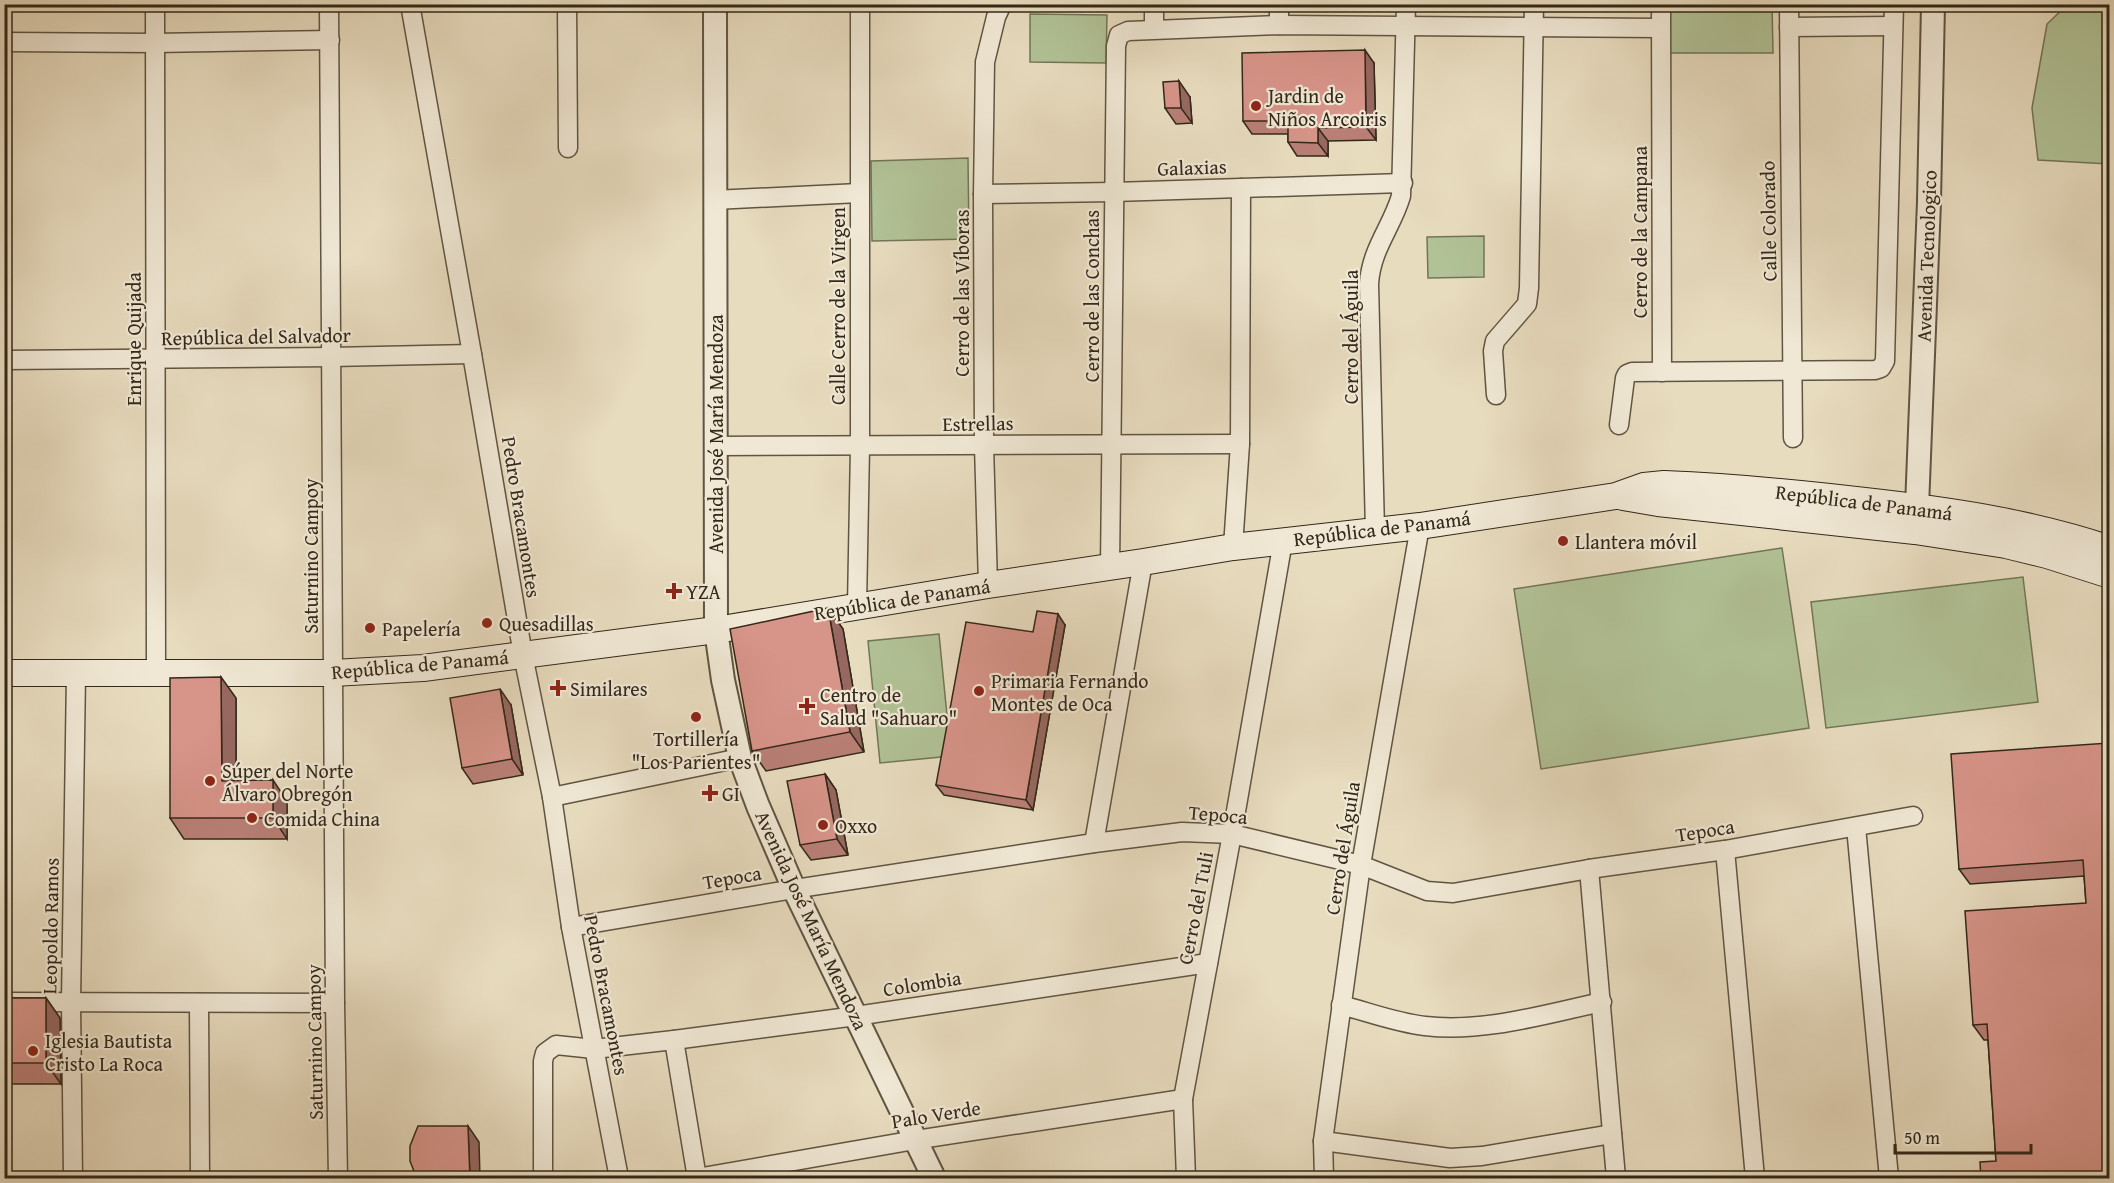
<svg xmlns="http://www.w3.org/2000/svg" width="2114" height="1183" viewBox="0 0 2114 1183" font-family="'Gentium Book Plus',serif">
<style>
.green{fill:#b1c296;stroke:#727558;stroke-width:1.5}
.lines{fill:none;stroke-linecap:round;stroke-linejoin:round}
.minor-casing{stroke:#605542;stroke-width:21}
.tertiary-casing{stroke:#605542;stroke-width:26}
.secondary-casing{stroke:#332819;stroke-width:28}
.minor{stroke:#f0e8d5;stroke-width:18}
.tertiary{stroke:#f0e8d5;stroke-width:22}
.secondary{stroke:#f0e8d5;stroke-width:26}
.wall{fill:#b97f76;stroke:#332819;stroke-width:1.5}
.shaded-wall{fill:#966860;stroke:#332819;stroke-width:1.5}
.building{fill:#d79489;stroke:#332819;stroke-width:1.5}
.poi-dot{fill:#8f2418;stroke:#f0e8d5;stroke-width:2}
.labels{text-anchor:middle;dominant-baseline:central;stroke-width:4.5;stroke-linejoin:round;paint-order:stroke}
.poi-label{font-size:20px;fill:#332819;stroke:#f0e8d5;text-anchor:start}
.street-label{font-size:20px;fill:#332819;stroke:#f0e8d5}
</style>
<rect width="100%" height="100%" fill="#e8dcbf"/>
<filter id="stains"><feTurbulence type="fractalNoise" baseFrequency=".00333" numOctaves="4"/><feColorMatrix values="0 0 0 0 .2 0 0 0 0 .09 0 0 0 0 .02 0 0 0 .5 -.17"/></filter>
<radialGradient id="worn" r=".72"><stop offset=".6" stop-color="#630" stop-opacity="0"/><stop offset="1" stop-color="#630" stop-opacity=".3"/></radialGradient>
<g class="green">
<path d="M1669 5H1772L1773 53H1670Z"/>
<path d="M2067 5H2109V164L2038 160 2032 108 2047 24Z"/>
<path d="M1030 14 1107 15 1106 63 1030 62Z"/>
<path d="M968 158 969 239 872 241 871 161Z"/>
<path d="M1484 236V277L1428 278 1427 237Z"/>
<path d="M1782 548 1809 728 1541 769 1514 589Z"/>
<path d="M2023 577 2038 702 1826 728 1811 602Z"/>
<path d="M939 634 951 756 880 763 868 641Z"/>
</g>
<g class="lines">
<defs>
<g id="minor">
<path d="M155 4 156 673"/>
<path d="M329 4 335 1003 338 1178"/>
<path d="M410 4 472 354 523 655 552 797 571 927 619 1178"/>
<path d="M567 4 568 148"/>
<path d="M1154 4V29"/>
<path d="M1661 4 1662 372"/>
<path d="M1789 4 1793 438"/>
<path d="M1279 25V4"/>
<path d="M1789 27 1893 26"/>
<path d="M4 42 155 43 330 40"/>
<path d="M983 194 1114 192 1403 183"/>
<path d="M714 200 859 193"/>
<path d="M4 360 331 357 472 354"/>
<path d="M1496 395 1493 351 1495 341 1527 304 1529 288 1534 4"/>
<path d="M1619 425 1625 378 1627 374 1632 372 1875 370 1881 368 1885 361 1894 4"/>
<path d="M716 446 1240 444"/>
<path d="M1375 531 1369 284C1371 249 1392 227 1401 196L1406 4"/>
<path d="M1233 547 1240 444 1241 188"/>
<path d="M1110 567 1116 46 1119 35 1128 31 1279 25 1660 28"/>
<path d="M988 585 984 445 983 194 985 62 996 17 1002 4"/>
<path d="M857 606 860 447V4"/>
<path d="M552 797 740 758"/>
<path d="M1856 827 1889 1178"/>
<path d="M1094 843 1143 562"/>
<path d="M1725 850 1755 1178"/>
<path d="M1589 869 1616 1178"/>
<path d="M571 927 794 889 1094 843 1182 832 1232 834 1361 865 1427 891 1453 893 1589 869 1725 850 1913 816"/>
<path d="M4 1002 335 1003"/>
<path d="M199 1003 200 1178"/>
<path d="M1341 1005C1368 1012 1397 1023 1425 1026 1484 1033 1545 1014 1602 1002"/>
<path d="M674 1040 697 1178"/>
<path d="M1323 1141 1450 1158 1482 1156 1612 1134"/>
<path d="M73 1178 71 1002 76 674"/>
<path d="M543 1178V1061L545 1053 556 1045 594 1049 674 1040 856 1016 1208 963"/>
<path d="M697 1178 915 1140 1183 1099"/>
<path d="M1186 1178 1183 1099 1232 834 1283 541"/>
<path d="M1324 1178 1323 1141 1361 865 1420 526"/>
</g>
<g id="tertiary">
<path d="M715 4 716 630 723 680 740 758 758 806 794 889 934 1178"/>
<path d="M1917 507 1929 202 1933 4"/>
</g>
<g id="secondary">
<path d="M1623 497 1658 503 1915 531 2006 545 2047 555 2110 575"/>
<path d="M4 673H333L423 668 716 630 988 585 1143 562 1233 547 1420 526 1616 496 1644 486 1664 484C1737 487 1809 494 1882 503 1959 512 2036 524 2110 549"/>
</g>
</defs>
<use href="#minor" class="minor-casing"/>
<use href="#tertiary" class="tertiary-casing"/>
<use href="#secondary" class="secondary-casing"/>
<use href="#minor" class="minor"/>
<use href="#tertiary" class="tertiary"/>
<use href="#secondary" class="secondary"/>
</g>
<g class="wall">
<path d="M1374 63 1376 140 1328 141V156H1297L1288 142V134H1252L1243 121Z"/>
<path d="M1190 97 1192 123 1176 124 1165 108Z"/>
<path d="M828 608 843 629 864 752 766 771 752 751Z"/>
<path d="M1065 625 1033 810 944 795 936 785 1033 632Z"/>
<path d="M236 698V780L287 801V839H184L170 818Z"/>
<path d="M511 705 523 775 473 784 462 768Z"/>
<path d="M2109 743V1179L1996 1161 1988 1040H1984L1973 1025 2086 903 2084 876 1970 884 1959 869Z"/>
<path d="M825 774 836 790 848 855 811 860 800 845Z"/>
<path d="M4 998H46L60 1018 61 1084H4Z"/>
</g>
<g class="shaded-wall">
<path d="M1365 50 1374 63 1376 140 1366 127Z"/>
<path d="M1179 81 1190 97 1192 123 1181 108Z"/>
<path d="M1318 128 1328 141V156L1318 143Z"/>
<path d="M828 608 843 629 864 752 850 732Z"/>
<path d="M1058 614 1065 625 1033 810 1026 800Z"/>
<path d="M221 677 236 698V801L222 781Z"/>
<path d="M500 689 511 705 523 775 512 759Z"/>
<path d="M825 774 836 790 848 855 837 839Z"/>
<path d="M273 780 287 801V839L273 818Z"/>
<path d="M46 998 60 1018 61 1084 46 1063Z"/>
<path d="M468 1126 479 1142 480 1179H470Z"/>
</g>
<g class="building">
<path d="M1365 50 1366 127 1318 128V143L1288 142V121H1243L1242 53Z"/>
<path d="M1179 81 1181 108H1165L1163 82Z"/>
<path d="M828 608 850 732 752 751 730 629Z"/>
<path d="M1037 611 1058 614 1026 800 936 785 966 622 1033 632Z"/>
<path d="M221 677 222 781 273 780V818H170V678Z"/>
<path d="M500 689 512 759 462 768 450 698Z"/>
<path d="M2109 743V1179H1981L1980 1162 1996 1161 1987 1024 1973 1025 1965 911 2086 903 2083 860 1959 869 1951 754Z"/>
<path d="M825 774 837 839 800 845 787 781Z"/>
<rect x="4" y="998" width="42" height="65"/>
<path d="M418 1126H468L470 1179H417L410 1161V1146Z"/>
</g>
<g class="poi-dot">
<circle cx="1256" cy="106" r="6"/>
<circle cx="1563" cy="541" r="6"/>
<path d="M671 582h6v6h6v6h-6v6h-6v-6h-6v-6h6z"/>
<circle cx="487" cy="623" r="6"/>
<circle cx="370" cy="628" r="6"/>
<path d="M555 679h6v6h6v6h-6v6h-6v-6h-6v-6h6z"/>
<circle cx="979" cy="691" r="6"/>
<path d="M804 697h6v6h6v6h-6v6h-6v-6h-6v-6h6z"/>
<circle cx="696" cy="717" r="6"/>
<circle cx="210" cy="781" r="6"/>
<path d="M707 784h6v6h6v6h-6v6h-6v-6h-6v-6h6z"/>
<circle cx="252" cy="818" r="6"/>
<circle cx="823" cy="825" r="6"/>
<circle cx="33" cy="1051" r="6"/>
</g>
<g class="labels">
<g class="poi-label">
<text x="1268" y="95">Jardin de<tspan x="1268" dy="23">Niños Arcoiris</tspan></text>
<text x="1575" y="541">Llantera móvil</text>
<text x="686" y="591">YZA</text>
<text x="499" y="623">Quesadillas</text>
<text x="382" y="628">Papelería</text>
<text x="991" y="680">Primaria Fernando<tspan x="991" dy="23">Montes de Oca</tspan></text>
<text x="570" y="688">Similares</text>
<text x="820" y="694">Centro de<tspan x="820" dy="23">Salud "Sahuaro"</tspan></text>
<text x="696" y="738" text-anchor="middle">Tortillería<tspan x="696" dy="23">"Los Parientes"</tspan></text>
<text x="222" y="770">Súper del Norte<tspan x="222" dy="23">Álvaro Obregón</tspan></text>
<text x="722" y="793">GI</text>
<text x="264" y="818">Comida China</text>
<text x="835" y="825">Oxxo</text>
<text x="45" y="1040">Iglesia Bautista<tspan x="45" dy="23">Cristo La Roca</tspan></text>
</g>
<g class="street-label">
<text transform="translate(1192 167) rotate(-2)">Galaxias</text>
<text transform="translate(1768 221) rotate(-91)">Calle Colorado</text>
<text transform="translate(1639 232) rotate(-90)">Cerro de la Campana</text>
<text transform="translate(1926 256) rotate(-88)">Avenida Tecnologico</text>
<text transform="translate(961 293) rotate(-90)">Cerro de las Víboras</text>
<text transform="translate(1091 296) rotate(-90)">Cerro de las Conchas</text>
<text transform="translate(837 306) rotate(-90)">Calle Cerro de la Virgen</text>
<text transform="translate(256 336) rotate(-1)">República del Salvador</text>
<text transform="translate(1350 337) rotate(-90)">Cerro del Águila</text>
<text transform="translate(133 339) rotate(-90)">Enrique Quijada</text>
<text transform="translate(978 423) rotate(-1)">Estrellas</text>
<text transform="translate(715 434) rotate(-90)">Avenida José María Mendoza</text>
<text transform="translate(1864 502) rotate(7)">República de Panamá</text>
<text transform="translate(522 517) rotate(81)">Pedro Bracamontes</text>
<text transform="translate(1382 528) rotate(-7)">República de Panamá</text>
<text transform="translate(310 556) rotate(-90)">Saturnino Campoy</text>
<text transform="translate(902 599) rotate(-9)">República de Panamá</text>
<text transform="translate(420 664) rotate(-5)">República de Panamá</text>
<text transform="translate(1218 814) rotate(5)">Tepoca</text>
<text transform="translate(1705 830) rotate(-9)">Tepoca</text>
<text transform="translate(1342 848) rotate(-81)">Cerro del Águila</text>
<text transform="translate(732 877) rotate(-10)">Tepoca</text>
<text transform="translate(1195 908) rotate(-79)">Cerro del Tuli</text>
<text transform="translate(812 920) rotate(65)">Avenida José María Mendoza</text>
<text transform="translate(50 926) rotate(-89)">Leopoldo Ramos</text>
<text transform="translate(922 983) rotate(-9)">Colombia</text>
<text transform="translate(607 995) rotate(79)">Pedro Bracamontes</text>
<text transform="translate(314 1042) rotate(-91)">Saturnino Campoy</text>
<text transform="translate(936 1114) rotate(-9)">Palo Verde</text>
</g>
</g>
<rect width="2114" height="1183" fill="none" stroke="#e8dcbf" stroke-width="24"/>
<rect x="6" y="6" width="2102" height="1171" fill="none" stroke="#332819" stroke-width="3"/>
<rect x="12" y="12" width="2090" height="1159" fill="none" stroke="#332819" stroke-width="1.5"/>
<path d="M1895 1144v9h136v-9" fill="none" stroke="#332819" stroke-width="3"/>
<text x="1904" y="1144" font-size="18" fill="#332819" stroke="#f0e8d5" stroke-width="4.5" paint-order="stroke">50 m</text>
<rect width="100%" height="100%" filter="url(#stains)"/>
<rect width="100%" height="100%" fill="url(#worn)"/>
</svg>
